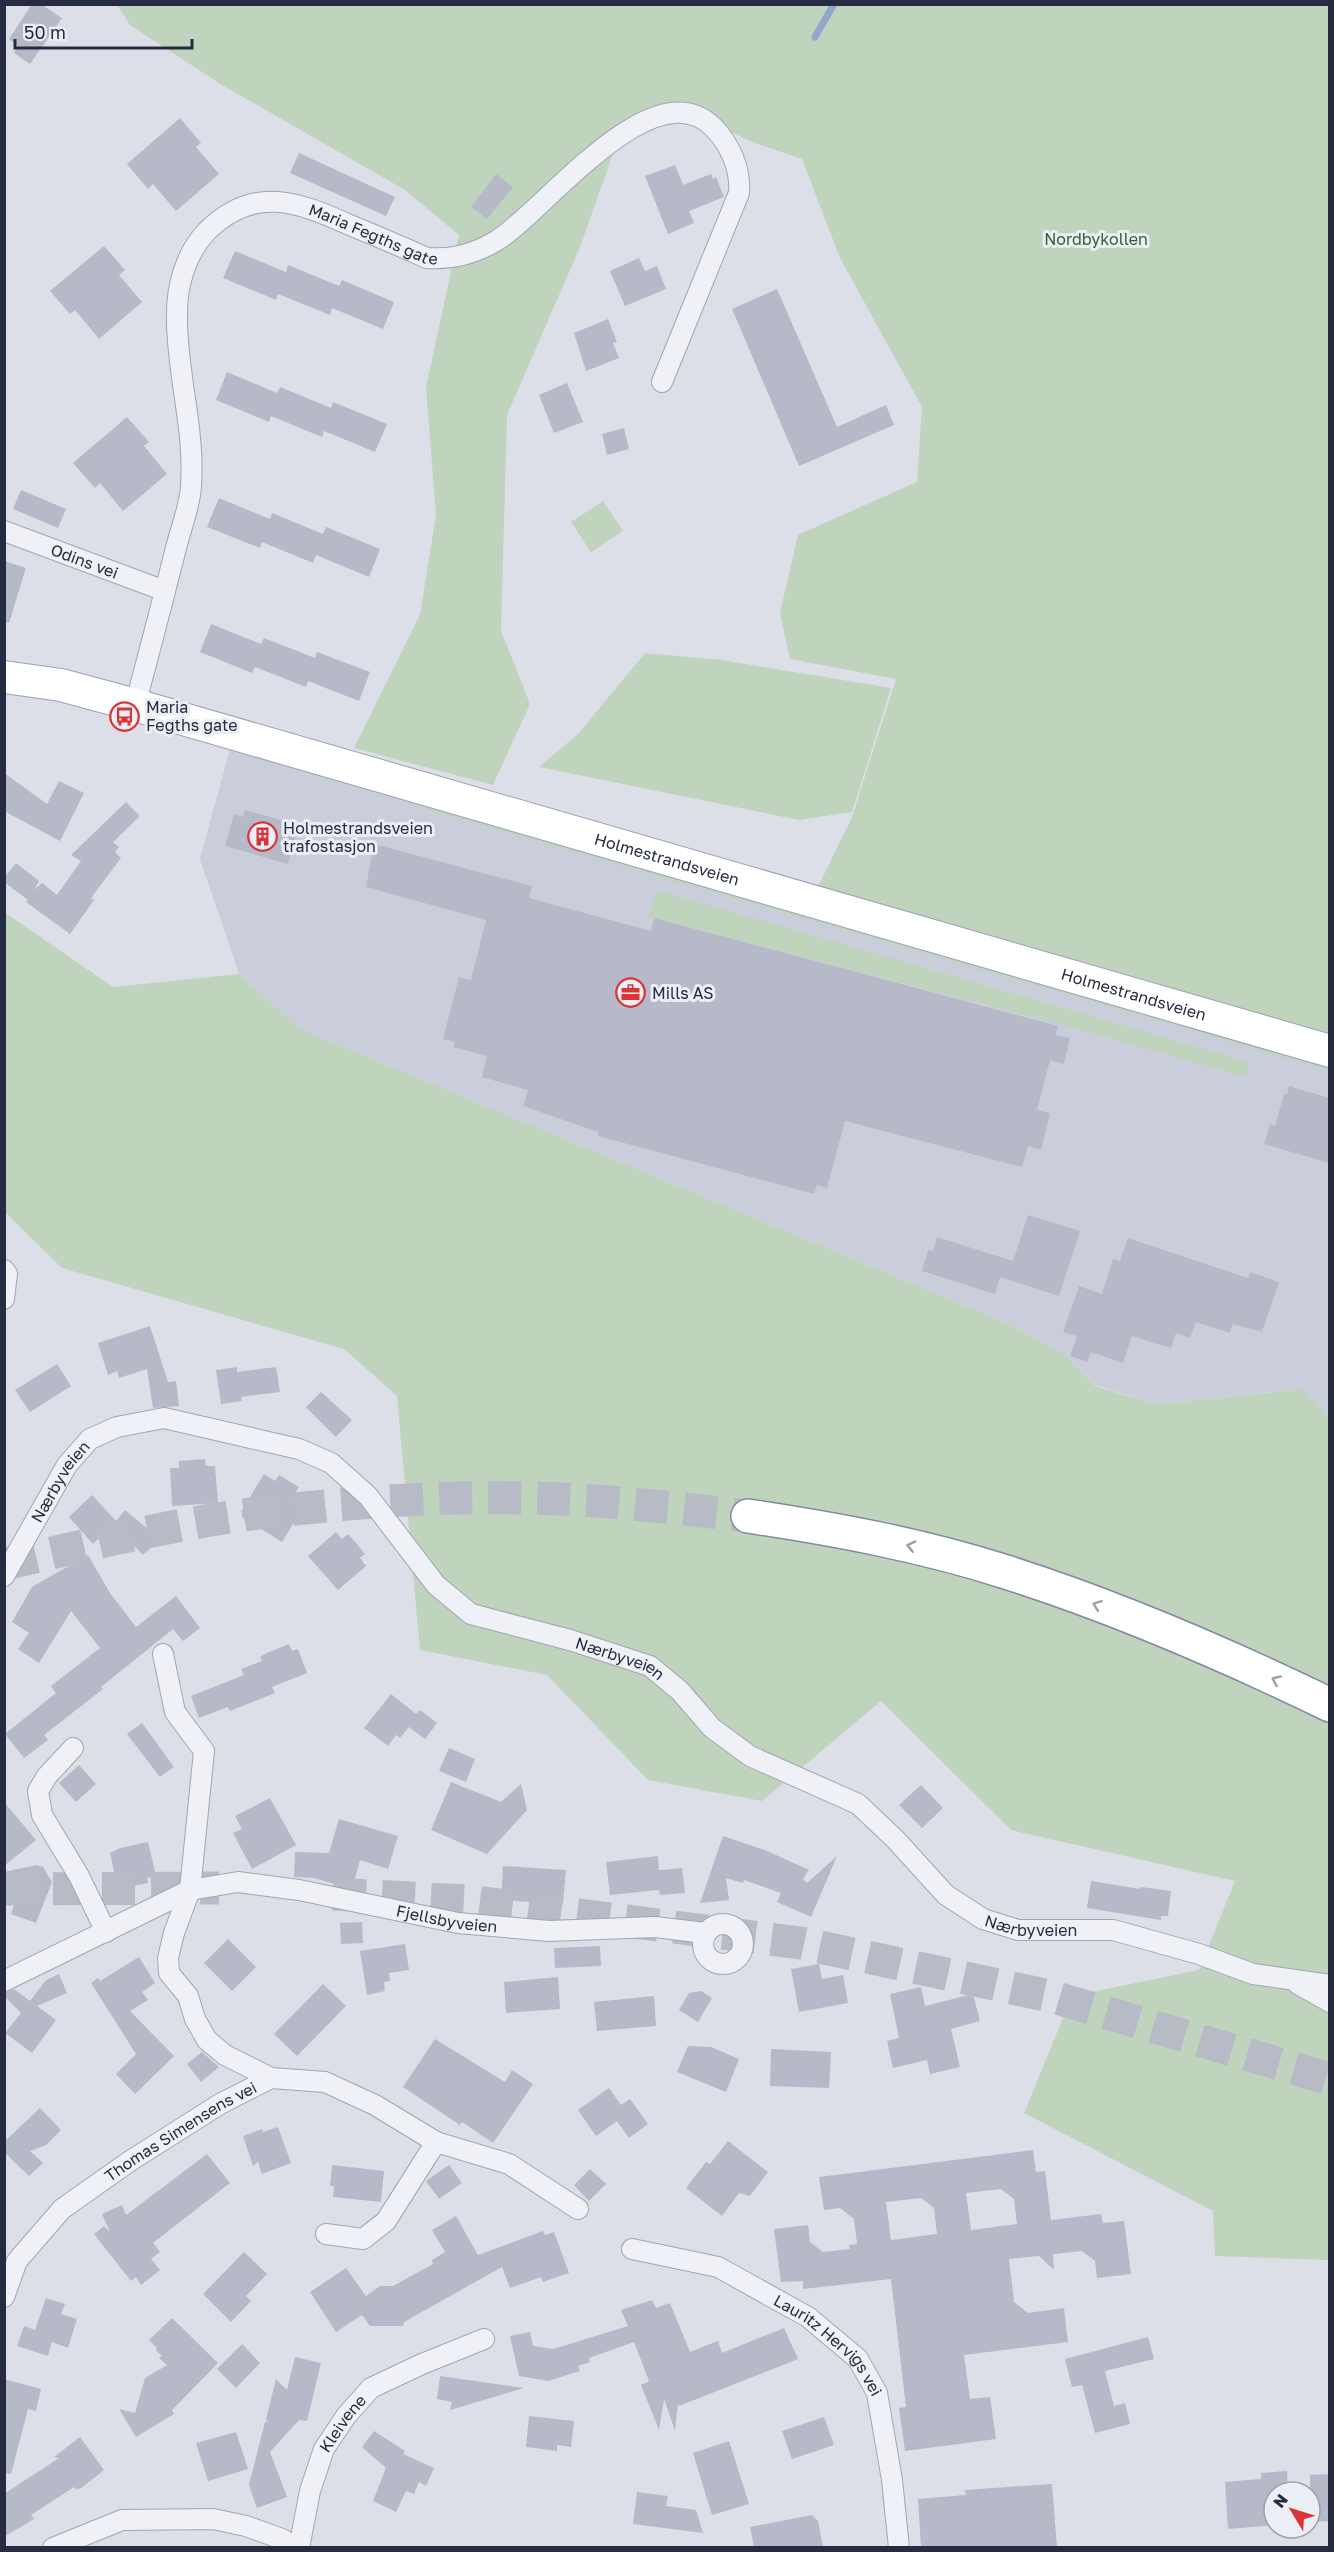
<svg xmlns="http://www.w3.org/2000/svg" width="1334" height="2552" viewBox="0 0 1334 2552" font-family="'Golos Text',sans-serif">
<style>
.built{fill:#caceda}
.green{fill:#bfd3bd}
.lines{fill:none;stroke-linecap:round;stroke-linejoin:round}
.stream{stroke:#93a7cc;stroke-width:7}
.building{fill:#b6bac8;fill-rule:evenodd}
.motorway-tunnel{stroke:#b7bbc6;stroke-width:33;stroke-dasharray:33 16;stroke-linecap:butt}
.minor-casing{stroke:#a1a5b2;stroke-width:22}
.primary-casing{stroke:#9ba1b5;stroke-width:34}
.motorway-casing{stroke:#828aa0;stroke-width:36}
.minor{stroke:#eff1f6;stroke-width:20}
.primary{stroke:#fff;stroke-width:32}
.motorway{stroke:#fff;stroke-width:33}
.oneway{stroke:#9da0a9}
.labels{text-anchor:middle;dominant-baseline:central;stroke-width:6;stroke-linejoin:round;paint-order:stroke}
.street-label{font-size:16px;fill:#252b40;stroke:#eceef6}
.park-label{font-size:16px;fill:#335d31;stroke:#eceef6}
.poi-label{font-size:16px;fill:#252b40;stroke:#eceef6;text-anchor:start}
</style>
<rect width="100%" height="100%" fill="#dcdfe8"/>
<path class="built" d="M234 734 1329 1051V1418L1302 1389 1156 1404 1097 1386 1062 1352 1005 1322 300 1029 239 974 200 859Z"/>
<g class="green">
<path d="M117 5H1329V1035L818 887 852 817 896 679 790 659 780 613 798 535 917 482 922 407 840 258 802 159 758 144 686 113 619 137 580 247 507 415 501 631 530 704 493 785 354 748 420 615 436 515 426 387 459 235 405 190 222 85 130 25Z"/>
<path d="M603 501 623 531 591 552 571 522Z"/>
<path d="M645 653 722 660 891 688 852 812 799 820 539 767 579 733Z"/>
<path d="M428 802 1329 1063V1070L415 806Z"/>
<path d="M657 890 1249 1062 1245 1077 1059 1024 654 918 649 916Z"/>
<path d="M4 912 113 987 239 974 300 1029 1005 1322 1062 1352 1097 1387 1156 1404 1303 1389 1330 1418 1329 2260 1215 2256 1213 2211 1024 2113 1072 1996 1199 1970 1235 1881 1011 1830 881 1701 762 1801 648 1780 547 1675 420 1650 397 1396 344 1349 62 1268 5 1212Z"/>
</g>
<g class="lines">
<path class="stream" d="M815 37 834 4"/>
</g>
<g class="building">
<path d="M32 4H41L62 18 30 64 14 53 18 46 9 39Z"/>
<path d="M180 118 201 143 196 147 219 174 176 211 153 184 148 189 127 164Z"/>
<path d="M299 153 395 197 386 216 290 173Z"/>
<path d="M675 165 683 185 711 174 713 179 716 177 724 197 689 211 694 223 668 234 645 176Z"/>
<path d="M496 174 513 187 487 219 471 207Z"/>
<path d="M104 246 125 270 119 275 142 302 99 339 75 310 70 314 50 291Z"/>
<path d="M235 251 286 272 288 265 339 286 342 280 394 302 383 329 332 308 330 315 278 294 276 300 223 278Z"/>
<path d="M639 258 645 271 657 266 666 289 625 306 610 271Z"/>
<path d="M777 289 837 427 886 405 894 425 799 466 732 309Z"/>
<path d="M608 319 617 342 613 343 619 358 586 371 574 333Z"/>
<path d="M227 372 277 393 280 387 331 408 333 402 387 424 375 452 324 431 322 437 271 416 269 422 216 400Z"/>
<path d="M567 383 583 422 554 433 539 395Z"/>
<path d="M127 417 149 442 144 446 167 474 123 511 100 483 95 488 73 463Z"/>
<path d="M624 428 629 449 607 455 602 434Z"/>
<path d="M21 490 66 509 58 528 13 509Z"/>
<path d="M219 498 270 519 272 513 323 534 326 527 380 549 369 577 316 555 313 563 262 542 260 548 207 527Z"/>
<path d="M4 561 26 568 9 623 4 622Z"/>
<path d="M211 624 261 644 264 638 315 658 317 652 370 672 359 701 308 681 306 687 255 667 252 673 200 652Z"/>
<path d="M4 773 47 804 59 781 84 793 60 841 4 811Z"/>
<path d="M126 802 140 816 113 842 119 847 115 852 121 858 91 898 94 900 70 934 26 902 28 900 4 882V878L16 863 39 881 34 890 42 883 57 895 81 861 71 855Z"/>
<path d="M245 810 299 825 288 864 225 846 234 814 243 817Z"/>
<path d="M374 844 532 886 529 898 651 931 654 918 1058 1026 1056 1035 1070 1038 1064 1064 1050 1060 1037 1110 1050 1113 1041 1150 1028 1146 1022 1167 845 1121 827 1188 817 1185 814 1194 598 1136V1132L523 1106 528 1090 482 1077 487 1056 453 1047 455 1042 443 1039 459 977 471 980 486 920 366 887Z"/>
<path d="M1289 1086 1329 1098V1163L1264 1144 1270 1124 1275 1126 1284 1094 1287 1095Z"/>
<path d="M1028 1215 1080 1231 1059 1296 1000 1277 995 1294 922 1271 928 1250 933 1251 937 1237 1013 1261Z"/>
<path d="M1128 1238 1248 1278 1250 1272 1279 1282 1262 1332 1233 1324 1230 1333 1196 1322 1190 1338 1176 1333 1171 1348 1132 1336 1123 1363 1091 1352 1087 1362 1070 1356 1077 1336 1063 1332 1079 1286 1102 1294 1113 1259 1120 1261Z"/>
<path d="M150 1326 168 1382 176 1381 179 1406 153 1408 147 1369 119 1378 117 1371 108 1375 98 1343Z"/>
<path d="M57 1364 71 1386 30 1412 15 1390Z"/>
<path d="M237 1367V1372L276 1367 280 1392 241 1397 242 1401 221 1404 216 1370Z"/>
<path d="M321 1392 352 1420 336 1437 306 1407Z"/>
<path d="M205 1459 206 1466H215L218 1503 172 1506 170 1468H179V1461Z"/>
<path d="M264 1474 275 1481 279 1475 299 1487 295 1493 307 1501 282 1542 242 1517V1510Z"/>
<path d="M92 1495 116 1521 125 1510 160 1539 143 1555 113 1524 93 1544 69 1517Z"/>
<path d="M336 1532 342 1539 348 1534 357 1544 365 1554 360 1558 366 1566 338 1590 308 1556Z"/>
<path d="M88 1555 110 1593 136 1627 176 1596 200 1628 183 1641 173 1629 101 1687 103 1689 44 1735 48 1740 24 1758 5 1734 56 1693 51 1686 100 1648 71 1611 39 1663 18 1649 29 1633 12 1622 32 1587Z"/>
<path d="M289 1644 292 1651 298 1649 307 1673 272 1687 275 1693 230 1711 228 1707 199 1718 191 1696 244 1675 241 1669 262 1661 260 1657 267 1653Z"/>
<path d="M391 1694 416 1714 420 1710 437 1723 425 1739 409 1727 400 1738 396 1735 388 1746 364 1728Z"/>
<path d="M142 1723 174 1767 160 1777 127 1734Z"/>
<path d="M449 1748 475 1759 466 1782 439 1771Z"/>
<path d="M79 1765 96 1784 76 1802 59 1783Z"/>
<path d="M451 1782 501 1802 521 1784 527 1810 487 1854 431 1830Z"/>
<path d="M921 1785 943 1808 922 1828 899 1805Z"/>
<path d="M270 1798 296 1845 252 1869 233 1833 242 1829 235 1816Z"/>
<path d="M4 1802 36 1840 4 1866Z"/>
<path d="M339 1819 398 1836 388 1869 360 1860 352 1889 314 1878 294 1877 295 1852 329 1853Z"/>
<path d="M723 1836 765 1850 809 1870 803 1879 807 1883 837 1856 811 1917 777 1902 781 1893 744 1880 743 1883 726 1878 729 1900 700 1903Z"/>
<path d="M148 1842 156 1876 147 1878 148 1883 118 1889 110 1853 120 1848Z"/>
<path d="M658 1856 659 1870 682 1868 685 1893 660 1895 659 1890 610 1895 606 1862Z"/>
<path d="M37 1865 43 1867 52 1882 36 1923 11 1914 20 1888 4 1882V1872Z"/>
<path d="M503 1866 566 1870 563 1904 501 1900Z"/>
<path d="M1091 1881 1140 1889 1141 1887 1171 1891 1168 1916H1161V1920L1087 1908Z"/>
<path d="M362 1922 363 1943 341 1944 340 1923Z"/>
<path d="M228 1939 256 1967 232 1991 204 1963Z"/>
<path d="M405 1944 409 1970 389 1973 390 1981 384 1982 385 1991 367 1995 360 1951Z"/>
<path d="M600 1946 601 1966 555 1968 554 1948Z"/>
<path d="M139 1957 155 1983 142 1992 148 2000 130 2011 174 2056 135 2094 116 2074 136 2054 91 1983 98 1978 100 1981Z"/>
<path d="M819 1964 822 1979 843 1975 848 2003 799 2012 791 1969Z"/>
<path d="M59 1974 67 1993 37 2006 56 2020 32 2053 5 2033 21 2013 4 1996V1993L14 1989 30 2001 46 1980Z"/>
<path d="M558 1977 560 2009 506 2013 504 1982Z"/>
<path d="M323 1984 346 2006 297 2056 274 2034Z"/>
<path d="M921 1987 925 2006 973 1994 980 2021 951 2029 960 2067 930 2074 927 2060 893 2068 887 2041 899 2038 890 1994Z"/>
<path d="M701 1991 712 1998 698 2022 679 2010 689 1993Z"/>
<path d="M654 1996 656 2026 597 2031 594 2002Z"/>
<path d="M435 2039 505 2082 512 2070 533 2084 493 2143 462 2122 460 2125 403 2087Z"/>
<path d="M688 2046 711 2047 739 2059 726 2092 677 2072Z"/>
<path d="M771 2049 831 2052 829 2088 770 2086Z"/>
<path d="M202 2052 219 2067 201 2082 187 2064Z"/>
<path d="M609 2088 621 2105 630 2099 648 2124 629 2138 617 2121 596 2136 578 2110Z"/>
<path d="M40 2108 61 2130 46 2145 30 2151 43 2163 29 2176 4 2152V2142Z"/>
<path d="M278 2127 291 2163 262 2174 258 2162 253 2166 243 2136 262 2129 263 2132Z"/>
<path d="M728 2141 768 2172 750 2196 739 2193 722 2216 686 2188 706 2162 710 2164Z"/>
<path d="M1033 2150 1036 2172 1045 2171 1051 2220 1101 2214 1103 2223 1124 2221 1131 2274 1097 2278 1095 2261 1082 2251 1053 2254 1054 2270 1039 2256 1009 2259 1014 2302 1028 2313 1064 2308 1068 2342 964 2355 970 2399 990 2397 996 2439 905 2451 899 2408 906 2407 891 2279 803 2289V2281L781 2282 774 2229 808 2225 810 2242 823 2252 850 2249 849 2245 857 2244 854 2219 840 2208 824 2210 819 2177ZM1001 2189 1014 2199 1017 2224 971 2230 966 2193ZM921 2198 934 2208 937 2234 891 2240 886 2202Z"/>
<path d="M207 2154 230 2183 153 2243 160 2252 151 2259 160 2270 141 2285 136 2277 131 2281 94 2234 104 2226 110 2232 102 2214 122 2205 126 2215Z"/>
<path d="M332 2165 384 2171 381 2202 333 2197 334 2186H330Z"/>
<path d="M449 2165 462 2183 439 2199 426 2181Z"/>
<path d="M590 2169 606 2184 589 2201 574 2185Z"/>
<path d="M456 2216 478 2255 543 2231 545 2235 554 2232 569 2273 543 2282 541 2277 510 2288 502 2267 404 2322 403 2326H370L362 2315 336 2332 310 2292 346 2268 366 2296 380 2286H393L433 2264 432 2260 445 2252 432 2230Z"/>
<path d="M244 2252 267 2274 246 2296 251 2301 231 2322 203 2294Z"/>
<path d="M46 2298 65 2304 61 2314 77 2319 68 2348 52 2342 48 2356 17 2346 24 2326 35 2330Z"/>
<path d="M652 2300 656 2308 670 2303 690 2352 718 2341 722 2353 784 2328 798 2359 679 2406 678 2403 675 2431 664 2399 659 2430 641 2385 649 2381 634 2342 589 2358 590 2362 578 2366 580 2371 548 2381 519 2376 510 2336 530 2332 533 2346 553 2349 628 2326 621 2310Z"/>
<path d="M172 2318 218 2363 172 2410 174 2414 136 2437 119 2409 135 2413 145 2378 167 2365 159 2358 162 2356 156 2350 157 2348 149 2340Z"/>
<path d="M1148 2337 1154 2359 1105 2371 1114 2406 1125 2403 1130 2424 1095 2433 1082 2385 1072 2387 1065 2359Z"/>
<path d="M242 2344 260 2363 236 2388 217 2369Z"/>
<path d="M295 2357 321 2363 307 2421 299 2420 270 2452 287 2497 257 2508 249 2485 265 2422 268 2421 266 2419 276 2379 287 2390Z"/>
<path d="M440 2376 524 2388 450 2410 452 2402 437 2399Z"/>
<path d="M4 2379 41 2389 36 2411 28 2409 11 2474 4 2473Z"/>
<path d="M529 2416 574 2421 571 2447 557 2445V2451L526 2447Z"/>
<path d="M824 2417 834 2445 792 2459 782 2431Z"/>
<path d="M374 2431 405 2451 403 2454 434 2468 426 2486 419 2482 414 2494 406 2491 396 2512 373 2501 386 2468 362 2447Z"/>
<path d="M236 2432 248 2469 208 2481 196 2443Z"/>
<path d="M80 2437 104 2470 80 2489 79 2488 76 2490 74 2487 31 2515 34 2519 4 2537V2494L59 2458 54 2457Z"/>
<path d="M729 2441 749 2504 712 2515 693 2453Z"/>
<path d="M1287 2471 1288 2492H1274V2525L1228 2529 1225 2482 1261 2479V2473Z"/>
<path d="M1329 2474V2521L1310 2522V2475Z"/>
<path d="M1052 2484 1057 2547H921L918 2499 966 2495 965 2490Z"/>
<path d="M637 2492 668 2496 666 2506 696 2510 703 2533 633 2524Z"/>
<path d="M812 2515 818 2521 823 2547H754L750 2527Z"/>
</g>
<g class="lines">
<g class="motorway-tunnel">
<path d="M4 1564C100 1542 197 1518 295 1509 371 1501 449 1496 526 1498 600 1499 675 1508 748 1516"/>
<path d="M4 1889 219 1888"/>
<path d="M333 1894 467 1901 801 1943 1050 1996 1330 2079"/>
</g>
<defs>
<g id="minor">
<path id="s1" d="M4 531 165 591"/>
<path id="s2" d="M135 705C149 654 162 603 175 552 180 530 190 507 191 486 195 428 177 375 177 319 176 288 185 254 207 231 254 184 299 202 352 226 377 236 402 247 427 258 453 260 474 254 496 241 543 213 652 67 713 127 730 144 741 169 739 193L662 382"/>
<path d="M4 1270 7 1274 4 1299"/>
<path id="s3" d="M4 1576 67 1465 90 1439 117 1427 164 1418 299 1449 331 1463 368 1496 436 1585 471 1614 570 1640 650 1666 680 1691 712 1728 750 1756 858 1804 895 1839 946 1895 983 1919 1018 1930H1113L1199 1954 1253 1974 1330 1985"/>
<path d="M163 1654 175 1712 204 1751 190 1890 174 1933 168 1958 169 1973 188 1996 195 2019 207 2040 225 2055 271 2078"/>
<path d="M73 1748 47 1776 38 1791 42 1815 79 1876 106 1932"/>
<circle cx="723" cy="1944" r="20"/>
<path id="s4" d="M4 1981 190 1890 238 1882 299 1890 458 1923 549 1931 655 1927 705 1933"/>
<path d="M1298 1984 1330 2002"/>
<path d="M326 2234 363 2239 386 2221 436 2142"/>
<path id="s5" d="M632 2249 718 2267 808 2317 858 2359 877 2393 892 2480 899 2548"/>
<path id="s6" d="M4 2297 17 2261 62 2209 130 2161 220 2104 271 2078 325 2082 375 2105 436 2142 509 2164 578 2209"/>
<path d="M53 2548 122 2520 213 2519 246 2526 282 2539 296 2548"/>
<path id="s7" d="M299 2548 310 2491 324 2449 346 2416 371 2388 422 2364 484 2339"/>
</g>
<g id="primary">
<path id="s8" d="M4 677 61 685 135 705 1330 1051"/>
</g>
<path id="motorway" d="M748 1516C835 1529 922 1545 1006 1572 1116 1607 1225 1654 1330 1705"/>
</defs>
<use href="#minor" class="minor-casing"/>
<use href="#primary" class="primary-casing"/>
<use href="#motorway" class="motorway-casing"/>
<use href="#minor" class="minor"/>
<use href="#primary" class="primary"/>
<use href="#motorway" class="motorway"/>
</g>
<defs><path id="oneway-chevron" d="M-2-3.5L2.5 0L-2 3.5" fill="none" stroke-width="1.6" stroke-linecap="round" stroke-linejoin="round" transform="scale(1.5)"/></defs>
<g class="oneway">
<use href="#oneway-chevron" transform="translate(911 1546) rotate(-167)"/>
<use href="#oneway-chevron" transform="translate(1097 1605) rotate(-159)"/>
<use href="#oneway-chevron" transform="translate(1276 1680) rotate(-156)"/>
</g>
<defs>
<symbol id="bus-ring" viewBox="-11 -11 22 22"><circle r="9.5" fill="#eceef6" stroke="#da3436" stroke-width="1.5"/><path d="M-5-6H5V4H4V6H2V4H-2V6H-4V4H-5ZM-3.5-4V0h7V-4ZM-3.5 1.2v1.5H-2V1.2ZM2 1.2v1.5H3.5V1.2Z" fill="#da3436"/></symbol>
<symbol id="building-ring" viewBox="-11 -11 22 22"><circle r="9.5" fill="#eceef6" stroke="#da3436" stroke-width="1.5"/><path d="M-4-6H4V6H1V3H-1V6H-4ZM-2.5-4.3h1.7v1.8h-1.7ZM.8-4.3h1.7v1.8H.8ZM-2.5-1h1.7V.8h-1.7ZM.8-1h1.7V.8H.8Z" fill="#da3436"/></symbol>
<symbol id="office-ring" viewBox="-11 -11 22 22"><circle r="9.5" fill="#eceef6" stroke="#da3436" stroke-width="1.5"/><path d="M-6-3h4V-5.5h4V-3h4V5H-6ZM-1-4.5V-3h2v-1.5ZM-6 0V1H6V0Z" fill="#da3436"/></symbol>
</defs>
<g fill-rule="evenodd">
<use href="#bus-ring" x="108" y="700" width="33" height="33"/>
<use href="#building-ring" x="246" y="820" width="33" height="33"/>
<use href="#office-ring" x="614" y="976" width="33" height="33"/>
</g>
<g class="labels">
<g class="street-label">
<text stroke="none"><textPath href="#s2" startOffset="670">Maria Fegths gate</textPath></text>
<text stroke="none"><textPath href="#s1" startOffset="86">Odins vei</textPath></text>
<text stroke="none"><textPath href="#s8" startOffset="688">Holmestrandsveien</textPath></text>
<text stroke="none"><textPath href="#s8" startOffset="1174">Holmestrandsveien</textPath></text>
<text stroke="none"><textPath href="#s3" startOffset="110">Nærbyveien</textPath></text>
<text stroke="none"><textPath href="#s3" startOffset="776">Nærbyveien</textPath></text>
<text stroke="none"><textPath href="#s4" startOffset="468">Fjellsbyveien</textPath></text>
<text stroke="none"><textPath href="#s3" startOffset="1280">Nærbyveien</textPath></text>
<text stroke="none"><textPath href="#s6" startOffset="249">Thomas Simensens vei</textPath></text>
<text stroke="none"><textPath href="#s5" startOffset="225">Lauritz Hervigs vei</textPath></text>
<text stroke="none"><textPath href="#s7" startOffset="134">Kleivene</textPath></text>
</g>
<g class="park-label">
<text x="1096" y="239">Nordbykollen</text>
</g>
<g class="poi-label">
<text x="146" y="707">Maria<tspan x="146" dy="18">Fegths gate</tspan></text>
<text x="283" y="828">Holmestrandsveien<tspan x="283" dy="18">trafostasjon</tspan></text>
<text x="652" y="993">Mills AS</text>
</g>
</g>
<rect width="1334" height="2552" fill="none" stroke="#252b40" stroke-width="12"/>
<g transform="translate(1292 2510) rotate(308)"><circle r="28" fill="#eceef6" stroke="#9ca0ad" stroke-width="1.5"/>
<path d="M0-4.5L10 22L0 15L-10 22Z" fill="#da3436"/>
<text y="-9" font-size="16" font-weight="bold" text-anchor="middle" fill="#252b40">N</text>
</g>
<path d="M15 39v9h177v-9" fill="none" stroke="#252b40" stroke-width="3"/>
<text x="24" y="39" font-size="18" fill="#252b40" stroke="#eceef6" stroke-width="4.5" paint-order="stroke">50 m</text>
</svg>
